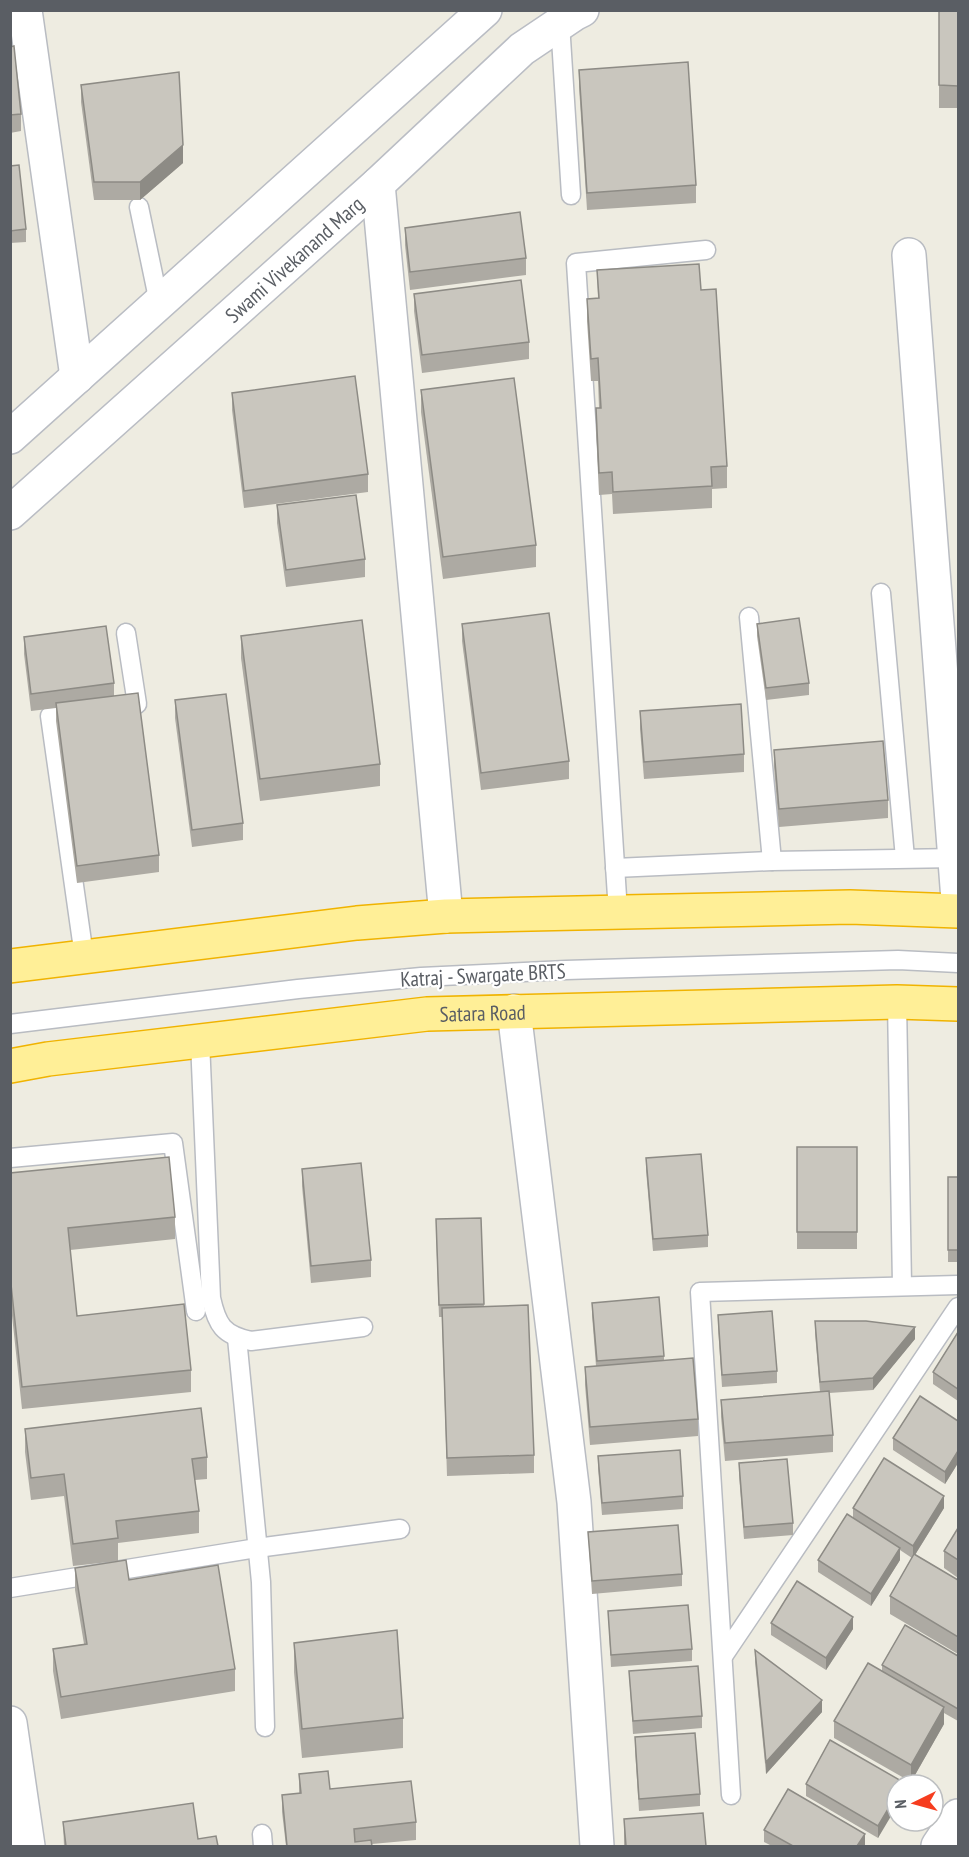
<svg xmlns="http://www.w3.org/2000/svg" width="969" height="1857" viewBox="0 0 969 1857" font-family="'PT Sans Narrow',sans-serif">
<style>
.lines{fill:none;stroke-linecap:round;stroke-linejoin:round}
.service-casing{stroke:#b9bcc2;stroke-width:21}
.minor-casing{stroke:#b9bcc2;stroke-width:36}
.tertiary-casing{stroke:#b9bcc2;stroke-width:36}
.secondary-casing{stroke:#babdc4;stroke-width:36}
.trunk-casing{stroke:#f0b300;stroke-width:36}
.service{stroke:#fff;stroke-width:18}
.minor{stroke:#fff;stroke-width:33}
.tertiary{stroke:#fff;stroke-width:33}
.secondary{stroke:#fff;stroke-width:33}
.trunk{stroke:#ffef97;stroke-width:33}
.wall{fill:#adaaa3}
.shaded-wall{fill:#8d8b85}
.building{fill:#c9c6be;stroke:#8d8b85;stroke-width:1.5}
.labels{text-anchor:middle;dominant-baseline:central;stroke-width:4.5;stroke-linejoin:round;paint-order:stroke}
.street-label{font-size:21px;fill:#5a5e64;stroke:#fff}
</style>
<rect width="100%" height="100%" fill="#eeece1"/>
<g class="lines">
<defs>
<g id="service">
<path d="M560 23 571 195"/>
<path d="M139 207 159 303"/>
<path d="M881 593 905 858"/>
<path d="M749 617 772 861"/>
<path d="M124 706 137 704 126 633"/>
<path d="M79 712 50 716 84 956"/>
<path d="M615 868 772 861 958 858"/>
<path d="M618 912 576 263 706 250"/>
<path d="M897 1002 902 1285"/>
<path d="M10 1024 298 989 421 977 566 970 898 960 958 963"/>
<path d="M200 1041 211 1298C217 1325 223 1335 251 1341L363 1327"/>
<path d="M10 1158 173 1143 196 1311"/>
<path d="M237 1338 261 1582 265 1727"/>
<path d="M10 1588 257 1548 400 1529"/>
<path d="M724 1655 958 1307"/>
<path d="M731 1795 700 1292 958 1285"/>
<path d="M262 1834 263 1846"/>
</g>
<g id="minor">
<path d="M25 10 77 377"/>
<path d="M378 184 446 916"/>
<path d="M909 255 958 900"/>
<path d="M514 1011 574 1502 597 1846"/>
<path d="M938 1846 958 1816"/>
</g>
<path id="tertiary" d="M10 1723 28 1846"/>
<g id="secondary">
<path d="M10 437 485 10"/>
<path id="s1" d="M10 513 378 184 522 49 574 14 582 10"/>
</g>
<g id="trunk">
<path d="M10 966 357 923 446 916 850 907 958 911"/>
<path id="s2" d="M10 1066 48 1059 427 1014 897 1002 958 1004"/>
</g>
</defs>
<use href="#service" class="service-casing"/>
<use href="#minor" class="minor-casing"/>
<use href="#tertiary" class="tertiary-casing"/>
<use href="#secondary" class="secondary-casing"/>
<use href="#trunk" class="trunk-casing"/>
<use href="#service" class="service"/>
<use href="#minor" class="minor"/>
<use href="#tertiary" class="tertiary"/>
<use href="#secondary" class="secondary"/>
<use href="#trunk" class="trunk"/>
</g>
<g class="wall">
<rect x="939" y="10" width="19" height="98"/>
<path d="M10 47 21 114V131L10 133Z"/>
<path d="M579 70 696 185V203L587 210 579 87Z"/>
<path d="M81 85 183 163 140 200H94L81 102Z"/>
<path d="M10 166 26 229V242L10 243Z"/>
<path d="M405 228 526 258V275L410 290 405 245Z"/>
<path d="M597 270 701 290 727 466V488L712 489V508L613 514 612 494 599 495 596 430V408H599L598 381H591L587 321V299L598 298Z"/>
<path d="M414 294 529 342V359L422 373 414 311Z"/>
<path d="M421 390 536 545V567L443 579 421 412Z"/>
<path d="M232 393 368 474V492L244 508 232 410Z"/>
<path d="M277 505 365 559V577L286 587 277 523Z"/>
<path d="M462 624 569 761V779L481 790 462 641Z"/>
<path d="M757 624 809 683V695L766 700 757 636Z"/>
<path d="M241 636 380 764V786L260 801 241 658Z"/>
<path d="M24 637 114 683V696L159 855V872L77 883 56 721V708L31 711 24 654Z"/>
<path d="M175 700 243 823V840L192 847 175 718Z"/>
<path d="M640 711 744 754V772L644 779 640 729Z"/>
<path d="M774 750 888 800V818L779 827 774 767Z"/>
<rect x="797" y="1147" width="60" height="102"/>
<path d="M646 1158 708 1235V1247L653 1251 646 1170Z"/>
<path d="M302 1169 371 1260V1277L311 1283 302 1186Z"/>
<path d="M10 1173 175 1217V1239L70 1250 77 1316 191 1370V1392L22 1409 10 1297Z"/>
<rect x="948" y="1177" width="10" height="85"/>
<path d="M481 1218 484 1307 534 1455V1473L447 1476 442 1317H439L436 1231Z"/>
<path d="M592 1303 664 1356V1361L698 1419V1436L590 1445 585 1385V1367L596 1366 592 1315Z"/>
<path d="M718 1315 777 1371V1383L722 1387 718 1327Z"/>
<path d="M815 1321 915 1339 873 1390 829 1393 833 1435V1452L725 1461 721 1417V1400L820 1392 815 1333Z"/>
<path d="M958 1332V1401L933 1384V1372Z"/>
<path d="M958 1421V1463L945 1484 893 1450V1438Z"/>
<path d="M25 1429 207 1457V1479L195 1480 199 1511V1533L118 1543V1561L73 1566 64 1496 31 1500 25 1452Z"/>
<path d="M598 1456 683 1496V1509L602 1515 598 1468Z"/>
<path d="M739 1463 793 1523V1535L744 1539 739 1475Z"/>
<path d="M853 1508H944L915 1555 958 1580V1654L890 1614V1596L912 1558 900 1550V1560L871 1606 818 1572V1560L853 1518Z"/>
<path d="M958 1528V1578L944 1568V1551Z"/>
<path d="M588 1532 682 1574V1586L592 1594Z"/>
<path d="M75 1568 129 1580 235 1669V1691L61 1719 53 1671V1649L84 1644 75 1590Z"/>
<path d="M608 1611 692 1649V1661L611 1667Z"/>
<path d="M771 1623 853 1629 826 1670 771 1635Z"/>
<path d="M294 1643 403 1718V1748L302 1758 294 1672Z"/>
<path d="M755 1650 822 1712 766 1774 755 1662Z"/>
<path d="M958 1656V1721L944 1713V1724L911 1782 834 1738V1721L882 1671V1665Z"/>
<path d="M629 1671 702 1716V1728L633 1734Z"/>
<path d="M635 1737 700 1794V1806L639 1811 635 1749Z"/>
<path d="M299 1774 330 1789 416 1822V1840L372 1844 286 1846 282 1812V1795L299 1793Z"/>
<path d="M806 1784 903 1785 878 1838 806 1796Z"/>
<path d="M624 1819 706 1846H624Z"/>
<path d="M63 1822 198 1839 218 1846H64Z"/>
<path d="M764 1830 865 1846H772L764 1842Z"/>
</g>
<g class="shaded-wall">
<path d="M183 145V163L140 200V182Z"/>
<path d="M915 1327V1339L873 1390V1378Z"/>
<path d="M958 1451V1463L945 1484V1472Z"/>
<path d="M944 1496V1508L913 1558V1546Z"/>
<path d="M900 1548V1560L871 1606V1594Z"/>
<path d="M853 1617V1629L826 1670V1658Z"/>
<path d="M822 1700V1712L766 1774V1762Z"/>
<path d="M944 1707V1724L911 1782V1765Z"/>
<path d="M897 1794V1806L878 1838V1826Z"/>
<path d="M865 1834V1846H857Z"/>
</g>
<g class="building">
<path d="M939 10H958V86L939 85Z"/>
<path d="M14 46 21 114 10 115V47Z"/>
<path d="M688 62 696 185 587 193 579 70Z"/>
<path d="M179 72 183 145 140 182H94L81 85Z"/>
<path d="M19 165 26 229 10 231V166Z"/>
<path d="M520 212 526 258 410 272 405 228Z"/>
<path d="M699 264 701 290 716 289 727 466 711 467 712 486 613 492 612 472 599 473 596 408H601L598 358 591 359 587 299 599 298 597 270Z"/>
<path d="M521 280 529 342 422 355 414 294Z"/>
<path d="M355 376 368 474 244 491 232 393Z"/>
<path d="M514 378 536 545 443 557 421 390Z"/>
<path d="M356 495 365 559 286 570 277 505Z"/>
<path d="M549 613 569 761 481 773 462 624Z"/>
<path d="M799 618 809 683 766 688 757 624Z"/>
<path d="M362 620 380 764 260 779 241 636Z"/>
<path d="M106 626 114 683 31 694 24 637Z"/>
<path d="M138 693 159 855 77 866 56 703Z"/>
<path d="M226 694 243 823 192 830 175 700Z"/>
<path d="M741 704 744 754 644 762 640 711Z"/>
<path d="M883 741 888 800 779 809 774 750Z"/>
<rect x="797" y="1147" width="60" height="85"/>
<path d="M701 1154 708 1235 653 1239 646 1158Z"/>
<path d="M169 1157 175 1217 68 1228 77 1316 184 1304 191 1370 22 1387 10 1275V1173Z"/>
<path d="M361 1163 371 1260 311 1266 302 1169Z"/>
<rect x="948" y="1177" width="10" height="73"/>
<path d="M481 1218 484 1304 439 1305 436 1219Z"/>
<path d="M659 1297 664 1356 597 1361 592 1303Z"/>
<path d="M528 1305 534 1455 447 1458 442 1308Z"/>
<path d="M772 1311 777 1371 722 1375 718 1315Z"/>
<path d="M815 1321H866L915 1327 873 1378 820 1382Z"/>
<path d="M958 1332V1389L933 1372Z"/>
<path d="M693 1358 698 1419 590 1427 585 1367Z"/>
<path d="M829 1391 833 1435 725 1443 721 1400Z"/>
<path d="M920 1396 958 1421V1451L945 1472 893 1438Z"/>
<path d="M201 1408 207 1457 192 1459 199 1511 116 1521 118 1538 73 1544 64 1474 31 1478 25 1429Z"/>
<path d="M680 1450 683 1496 602 1503 598 1456Z"/>
<path d="M884 1458 944 1496 913 1546 853 1508Z"/>
<path d="M787 1459 793 1523 744 1527 739 1463Z"/>
<path d="M847 1514 900 1548 871 1594 818 1560Z"/>
<path d="M678 1525 682 1574 592 1581 588 1532Z"/>
<path d="M958 1528V1560L944 1551Z"/>
<path d="M914 1554 958 1580V1637L890 1596Z"/>
<path d="M126 1560 129 1580 218 1565 235 1669 61 1697 53 1649 87 1644 75 1568Z"/>
<path d="M797 1581 853 1617 826 1658 771 1623Z"/>
<path d="M688 1605 692 1649 611 1655 608 1611Z"/>
<path d="M905 1625 958 1656V1709L882 1665Z"/>
<path d="M397 1630 403 1718 302 1729 294 1643Z"/>
<path d="M755 1650 822 1700 766 1762Z"/>
<path d="M868 1663 944 1707 911 1765 834 1721Z"/>
<path d="M698 1666 702 1716 633 1721 629 1671Z"/>
<path d="M695 1733 700 1794 639 1799 635 1737Z"/>
<path d="M830 1740 903 1782 902 1785H897V1794L878 1826 806 1784Z"/>
<path d="M328 1771 330 1789 411 1781 416 1822 354 1829 355 1842 371 1840 372 1846H287L282 1795 301 1793 299 1774Z"/>
<path d="M788 1789 865 1834 857 1846H793L764 1830Z"/>
<path d="M193 1803 198 1839 216 1836 218 1846H66L63 1822Z"/>
<path d="M703 1813 706 1846H626L624 1819Z"/>
</g>
<g class="labels">
<g class="street-label">
<text stroke="none"><textPath href="#s1" startOffset="381">Swami Vivekanand Marg</textPath></text>
<text transform="translate(483 975) rotate(-3)">Katraj - Swargate BRTS</text>
<text stroke="none"><textPath href="#s2" startOffset="476">Satara Road</textPath></text>
</g>
</g>
<rect width="969" height="1857" fill="none" stroke="#5a5e64" stroke-width="24"/>
<g transform="translate(915 1803) rotate(265)"><circle r="28" fill="#ffffff" stroke="#bdbfc1" stroke-width="1.5"/>
<path d="M0-4.5L10 22L0 15L-10 22Z" fill="#f63d1f"/>
<text y="-9" font-size="16" font-weight="bold" text-anchor="middle" fill="#5a5e64">N</text>
</g>
</svg>
